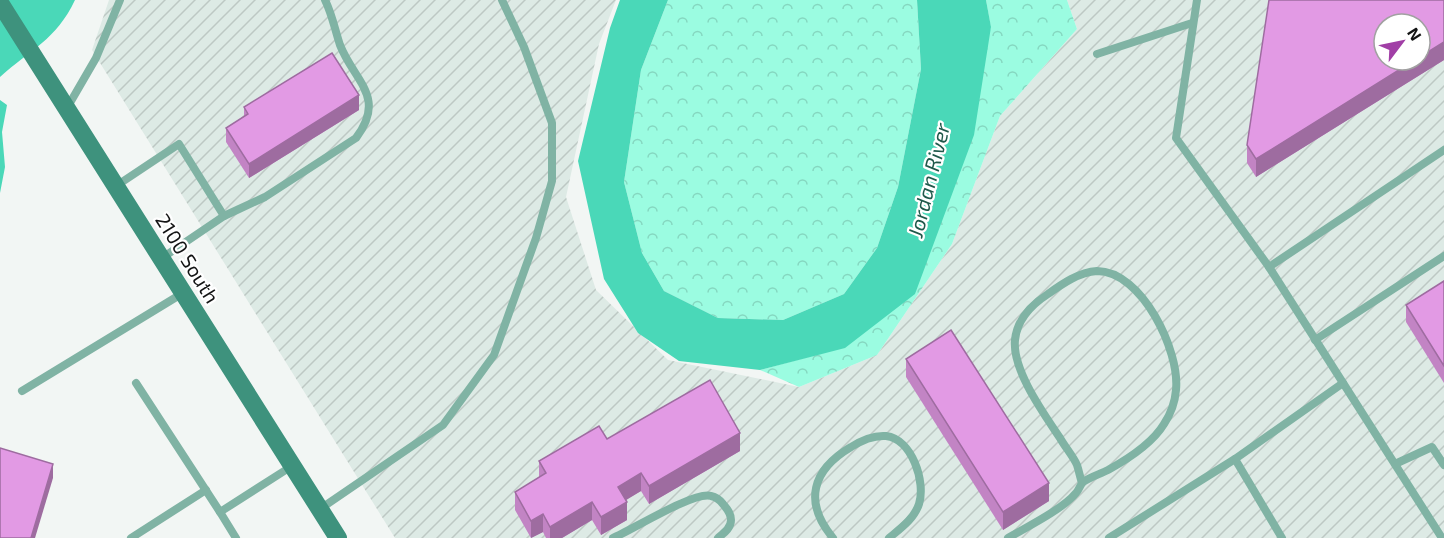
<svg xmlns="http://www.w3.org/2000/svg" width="1444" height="538" viewBox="0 0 1444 538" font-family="'Exo 2',sans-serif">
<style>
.industrial{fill:url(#industrial-furrows);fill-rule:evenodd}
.park{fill:url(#park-crowns)}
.water{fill:#4ad8b8}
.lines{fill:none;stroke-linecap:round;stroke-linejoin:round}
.lane{stroke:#80b3a4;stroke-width:8}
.secondary{stroke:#3e927d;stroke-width:18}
.wall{fill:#c284c4}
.shaded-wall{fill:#9e6ca0}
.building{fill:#e29ae4;stroke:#9e6ca0;stroke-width:1.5}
.labels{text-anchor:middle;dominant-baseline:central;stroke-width:4.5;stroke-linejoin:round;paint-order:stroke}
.street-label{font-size:20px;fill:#131414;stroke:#fff}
.water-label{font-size:21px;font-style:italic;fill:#20594b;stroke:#fff}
</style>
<defs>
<pattern id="industrial-furrows" width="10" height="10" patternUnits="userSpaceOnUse" patternTransform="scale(1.5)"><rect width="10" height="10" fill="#ddeae5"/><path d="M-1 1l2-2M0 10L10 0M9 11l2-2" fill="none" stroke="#bdc8c4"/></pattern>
<pattern id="park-crowns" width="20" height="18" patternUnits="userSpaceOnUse" patternTransform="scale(1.5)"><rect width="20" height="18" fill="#9bfce1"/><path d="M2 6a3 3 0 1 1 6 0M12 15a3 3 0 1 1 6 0" fill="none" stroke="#85d7c0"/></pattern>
</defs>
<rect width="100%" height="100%" fill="#f2f6f4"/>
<path class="industrial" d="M109 0H616L599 44 566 197 596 290 668 360 799 387 877 355 952 244 1000 116 1077 29 1067 0H1444V538H395L92 50ZM1384 24H1420V60H1384Z"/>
<g class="park">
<path d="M668 0H917L921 69 898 187 877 248 844 294 783 320 718 318 664 291 642 253 624 182 641 70Z"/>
<path d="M986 0H1067L1077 29 1000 116 952 244 877 355 799 387 760 370 845 347 991 28Z"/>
</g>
<g class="water">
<path d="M0 0H75C56 40 31 49 0 77Z"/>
<path d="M620 0H668L641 70 624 182 642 253 664 291 718 318 783 320 844 294 877 248 898 187 921 69 917 0H986L991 27 974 135 915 294 845 348 760 370 679 361 638 333 604 279 578 161 610 28Z"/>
<path d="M0 100 7 105 2 132 5 167 0 193Z"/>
</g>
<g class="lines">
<g class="lane">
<path d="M1197 0 1176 138 1269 267 1442 538"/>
<path d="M1097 54 1192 23"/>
<path d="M67 108 96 58 120 0"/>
<path d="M116 186 179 144 224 216"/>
<path d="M162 258 224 216 265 197 356 138C387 97 354 81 340 45 335 30 332 14 325 0"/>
<path d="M1269 267 1444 150"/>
<path d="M1315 340 1444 256"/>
<path d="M136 383 220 512 292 466"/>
<path d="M22 391 183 293"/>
<path d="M1395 464 1432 447 1444 465"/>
<path d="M320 509 443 425 494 355 536 238 552 181V123L524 47 502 0"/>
<path d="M220 512 236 538"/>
<path d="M131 538 206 490"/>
<path d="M613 538C632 530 694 491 711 496 716 497 720 500 723 504 727 509 731 513 731 520 731 528 724 533 718 538"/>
<path d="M833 538C803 502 812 470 851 447 862 440 873 435 886 436 912 439 926 482 919 504 914 519 901 528 889 538"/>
<path d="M1008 538C1027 527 1063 509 1076 493 1079 490 1080 485 1083 482 1090 477 1100 474 1108 470 1128 459 1152 444 1164 424 1170 415 1175 402 1176 390 1180 351 1142 271 1097 271 1079 272 1062 284 1048 294 1031 305 1017 320 1015 340 1012 370 1044 414 1060 438 1065 447 1073 456 1077 465 1079 471 1080 477 1082 483"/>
<path d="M1109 538 1235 459"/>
<path d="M1282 538 1235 459 1343 383"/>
</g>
<path class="secondary" d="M0 3 338 538"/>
</g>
<g class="wall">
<path d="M1444 0V60L1256 177 1247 163V145Z"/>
<path d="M244 107 359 110 249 178 226 142V128L244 116Z"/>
<path d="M1444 281V383L1406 322V305Z"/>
<path d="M906 359 1049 501 1003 530 906 377Z"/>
<path d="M607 439 740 451 649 504 641 491 625 500 627 520 601 535 592 520 562 538H546L543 532 531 538 515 510V492L539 478V461Z"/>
</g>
<g class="shaded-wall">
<path d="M1444 42V60L1256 177V159L1415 60H1420V57Z"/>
<path d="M359 95V110L249 178V164Z"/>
<path d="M740 433V451L649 504V486Z"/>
<path d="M53 464V478L35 538H31Z"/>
<path d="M641 473V491L618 505V487Z"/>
<path d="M1049 483V501L1003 530V512Z"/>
<path d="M592 502V520L562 538H550V527Z"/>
<path d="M627 502V520L601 535V517Z"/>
<path d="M543 514V532L531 538V521Z"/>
</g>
<g class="building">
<path d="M1269 0H1444V42L1420 57V24H1384V60H1415L1256 159 1247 145Z"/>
<path d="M332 53 359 95 249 164 226 128 248 114 244 107Z"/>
<path d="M1444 281V366L1406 305Z"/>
<path d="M951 330 1049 483 1003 512 906 359Z"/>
<path d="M710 380 740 433 649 486 641 473 618 487 627 502 601 517 592 502 550 527 543 514 531 521 515 492 546 473 539 461 599 426 607 439Z"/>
<path d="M0 448 53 464 31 538H0Z"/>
</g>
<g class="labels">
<g class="street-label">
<text transform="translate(188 258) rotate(58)">2100 South</text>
</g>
<g class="water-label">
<text transform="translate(928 180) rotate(-76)">Jordan River</text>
</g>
</g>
<g transform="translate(1402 42) rotate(58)"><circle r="28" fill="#ffffff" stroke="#a1a1a1" stroke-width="1.5"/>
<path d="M0-4.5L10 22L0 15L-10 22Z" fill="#a13fa6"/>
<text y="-9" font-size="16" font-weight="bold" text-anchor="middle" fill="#131414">N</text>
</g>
</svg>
